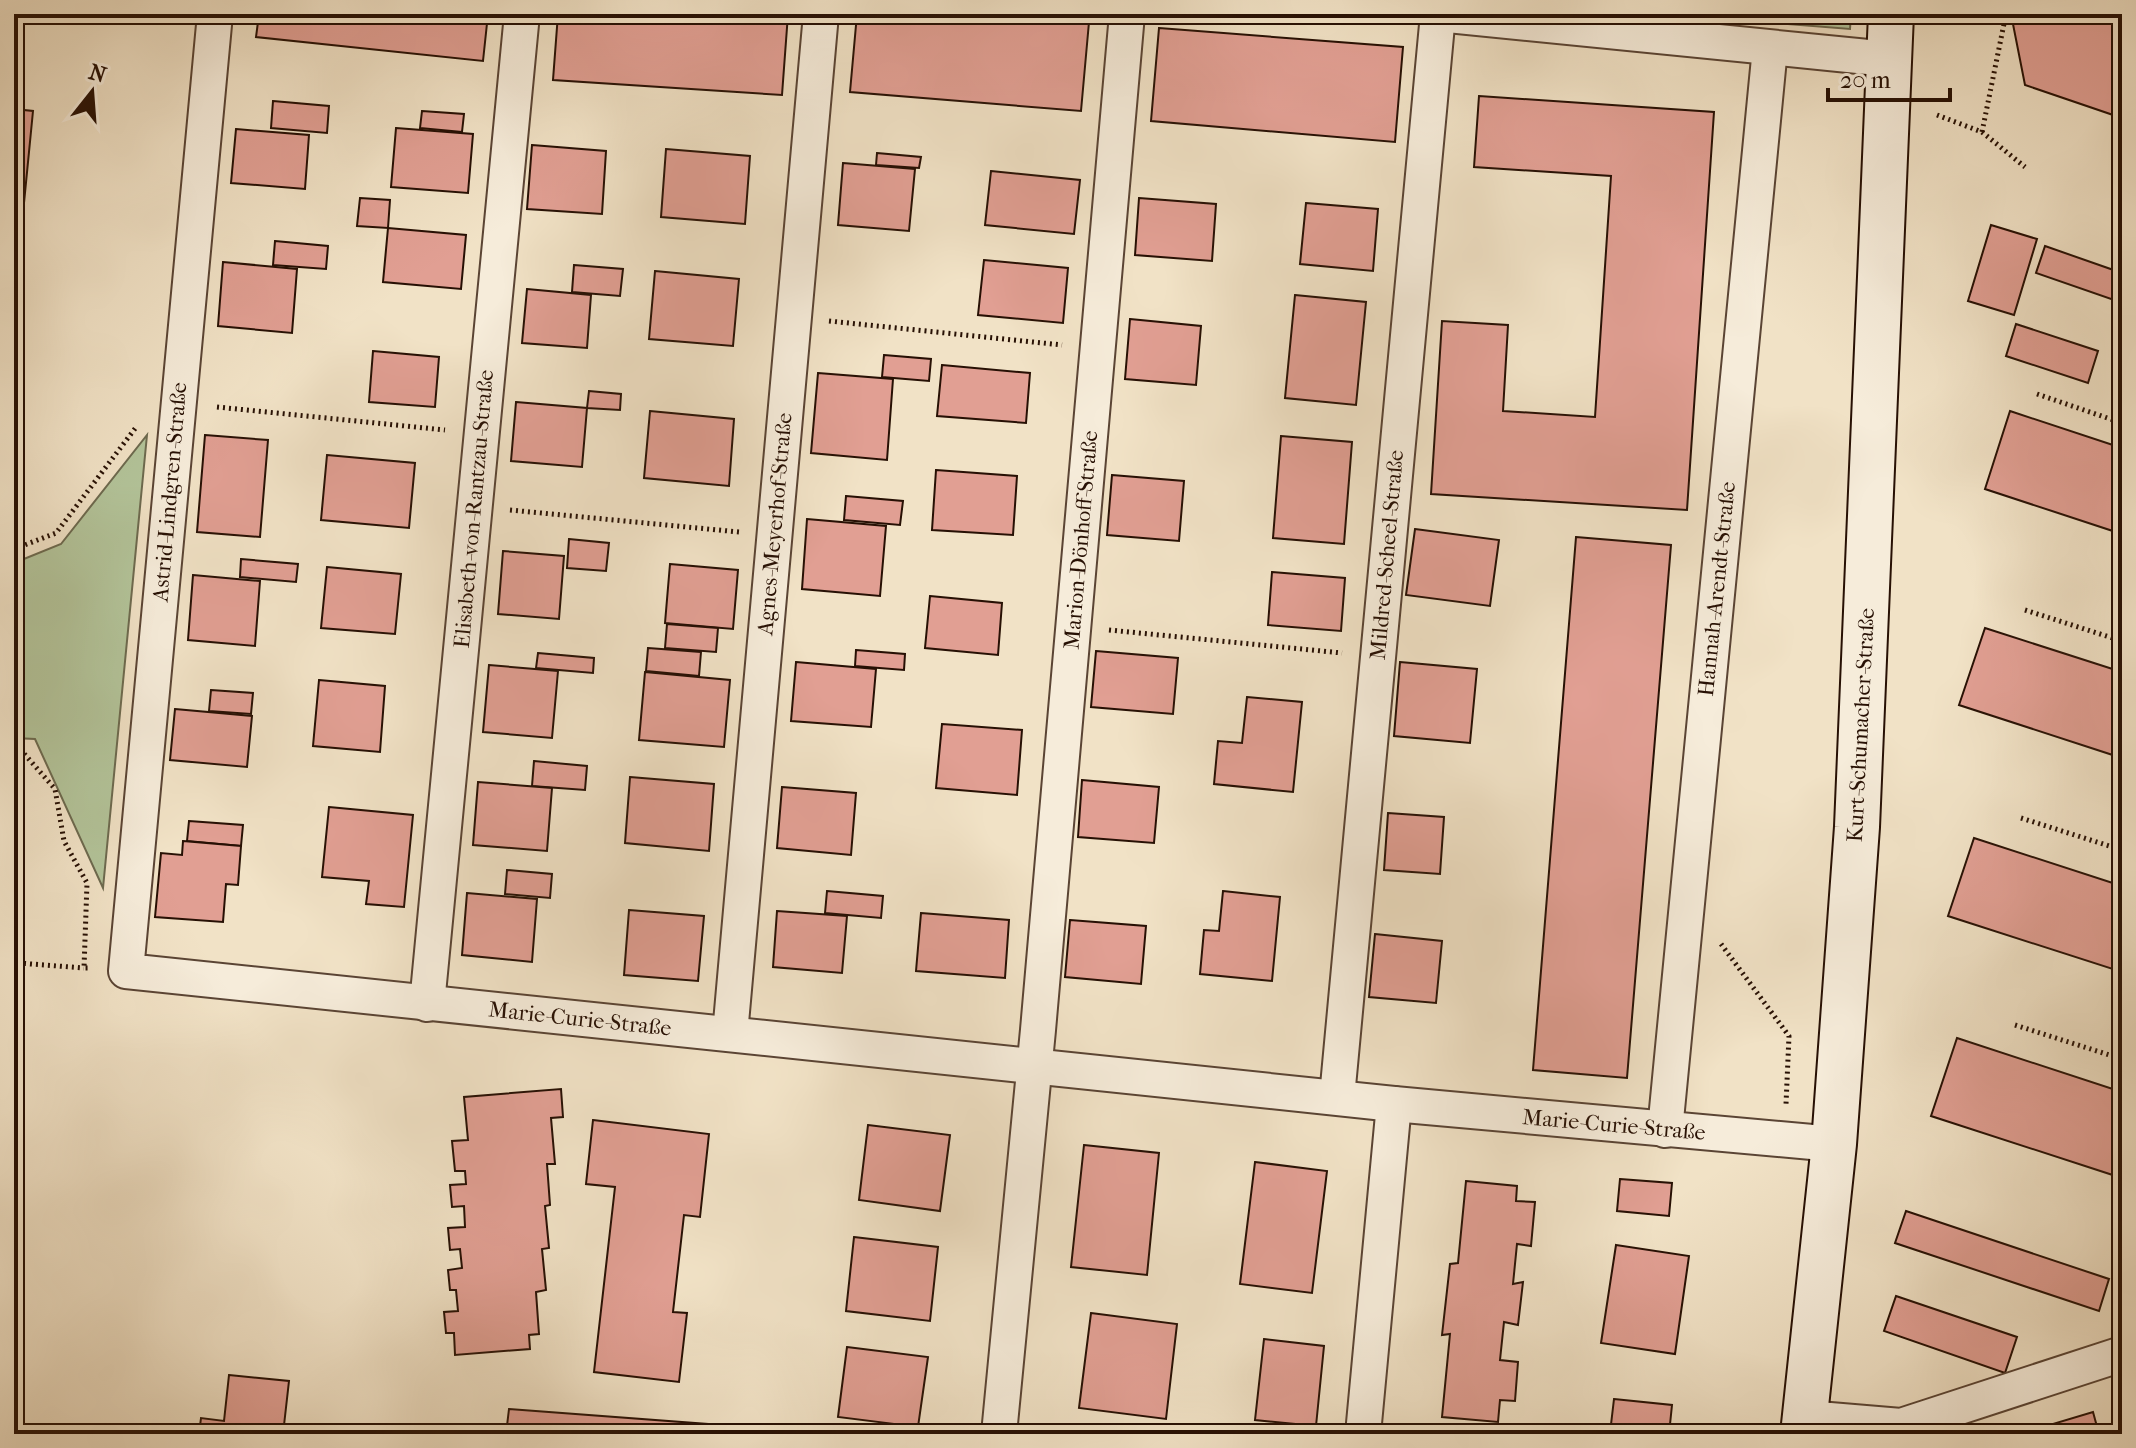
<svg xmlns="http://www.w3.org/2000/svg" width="2136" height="1448" viewBox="0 0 2136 1448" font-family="'IM FELL French Canon',serif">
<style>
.green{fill:#b3c49a;stroke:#6d6a4f;stroke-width:2}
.building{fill:#e19f93;stroke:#271004;stroke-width:2}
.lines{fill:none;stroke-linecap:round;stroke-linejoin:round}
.street-casing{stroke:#5a4434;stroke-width:38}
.secondary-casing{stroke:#271004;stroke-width:48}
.path{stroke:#271004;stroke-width:5;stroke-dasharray:2 4;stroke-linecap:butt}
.street{stroke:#f6ecda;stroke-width:34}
.secondary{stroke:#f6ecda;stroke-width:44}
.labels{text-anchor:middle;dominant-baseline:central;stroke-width:6;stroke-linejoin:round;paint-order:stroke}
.street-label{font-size:22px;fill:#271004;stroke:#f6ecda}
</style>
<rect width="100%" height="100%" fill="#f1e2c6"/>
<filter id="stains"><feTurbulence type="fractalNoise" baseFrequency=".0025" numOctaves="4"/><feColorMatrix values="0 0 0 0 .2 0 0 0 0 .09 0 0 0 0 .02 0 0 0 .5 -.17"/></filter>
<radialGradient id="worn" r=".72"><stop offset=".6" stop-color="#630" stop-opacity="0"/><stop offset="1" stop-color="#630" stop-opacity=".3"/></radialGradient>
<g class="green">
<path d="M1663 14H1851L1850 29Z"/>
<path d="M147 435 103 888 35 739 14 738V563L61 544Z"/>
</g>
<g class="building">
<path d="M259 14H488L483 61 256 37Z"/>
<path d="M558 14H788L782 95 553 80Z"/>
<path d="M857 14H1001L1089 22 1081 111 850 92Z"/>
<path d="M2122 14V118L2025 85 2011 14Z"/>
<path d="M1159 28 1403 47 1395 142 1151 121Z"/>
<path d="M1479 96 1714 112 1687 510 1431 494 1442 321 1508 325 1503 411 1595 417 1611 176 1474 167Z"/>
<path d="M273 101 329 106 327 133 271 128Z"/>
<path d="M14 109 33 111 15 295H14Z"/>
<path d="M422 111 464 114 462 132 420 128Z"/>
<path d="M396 128 473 134 468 193 391 187Z"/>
<path d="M236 129 309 135 305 189 231 183Z"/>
<path d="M532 145 606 151 602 214 527 209Z"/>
<path d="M666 149 750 156 745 224 661 217Z"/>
<path d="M877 153 921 157 919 168 876 165Z"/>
<path d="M843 163 915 169 909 231 838 225Z"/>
<path d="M991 171 1080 180 1074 234 985 225Z"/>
<path d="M360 198 390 200 388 228 357 226Z"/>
<path d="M1139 198 1216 204 1212 261 1135 255Z"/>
<path d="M1306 203 1378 209 1373 271 1300 264Z"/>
<path d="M1991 225 2037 239 2014 315 1968 301Z"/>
<path d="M388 228 466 235 461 289 383 282Z"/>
<path d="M275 241 328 246 326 269 273 265Z"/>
<path d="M2045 246 2122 273 2114 300 2036 273Z"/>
<path d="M984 260 1068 268 1063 323 978 315Z"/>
<path d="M223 262 297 269 292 333 218 326Z"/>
<path d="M574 265 623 269 620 296 572 292Z"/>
<path d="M655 271 739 279 733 346 649 339Z"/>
<path d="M527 289 591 295 587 348 522 343Z"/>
<path d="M1295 295 1366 302 1356 405 1285 398Z"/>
<path d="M1130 319 1201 326 1196 385 1125 379Z"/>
<path d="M2016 324 2098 351 2088 383 2006 356Z"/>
<path d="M373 351 439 357 435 407 369 402Z"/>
<path d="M884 355 931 359 929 381 882 377Z"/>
<path d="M942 365 1030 373 1026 423 937 416Z"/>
<path d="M818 373 893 379 887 460 811 453Z"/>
<path d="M589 391 621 394 620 410 587 408Z"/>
<path d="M516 402 587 408 582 467 511 461Z"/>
<path d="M650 411 734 419 729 486 644 478Z"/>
<path d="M2010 411 2122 448V534L1985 489Z"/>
<path d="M205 435 268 440 260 537 197 532Z"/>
<path d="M1281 436 1352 442 1344 544 1273 538Z"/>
<path d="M327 455 415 463 409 528 321 520Z"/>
<path d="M936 470 1017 476 1013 535 932 530Z"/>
<path d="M1112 475 1184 481 1179 541 1107 535Z"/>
<path d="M846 496 903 501 900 525 844 520Z"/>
<path d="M807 519 886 526 880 596 802 589Z"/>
<path d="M1415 529 1499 540 1490 606 1406 595Z"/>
<path d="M1576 537 1671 545 1627 1078 1533 1070Z"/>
<path d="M569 539 609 543 606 571 567 568Z"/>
<path d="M503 551 564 556 559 619 498 614Z"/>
<path d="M241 559 298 564 296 582 240 577Z"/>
<path d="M670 564 738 570 733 629 665 623Z"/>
<path d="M327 567 401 574 395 634 321 628Z"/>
<path d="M1272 572 1345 578 1341 631 1268 625Z"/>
<path d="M193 575 260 581 255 646 188 640Z"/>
<path d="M930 596 1002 603 998 655 925 648Z"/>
<path d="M667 624 718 628 716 652 665 648Z"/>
<path d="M1985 628 2122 672V758L1959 705Z"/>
<path d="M648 648 701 652 699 676 646 671Z"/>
<path d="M856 650 905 654 904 670 855 666Z"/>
<path d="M1096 651 1178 658 1173 714 1091 707Z"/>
<path d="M538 653 594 658 593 673 536 668Z"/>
<path d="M796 662 876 669 871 727 791 721Z"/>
<path d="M1400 662 1477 669 1470 743 1394 736Z"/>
<path d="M489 665 558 671 552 738 483 732Z"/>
<path d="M645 672 730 680 724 747 639 740Z"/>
<path d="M319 680 385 686 380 752 313 746Z"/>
<path d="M211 690 253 693 251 714 209 711Z"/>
<path d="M1247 697 1302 702 1293 792 1214 784 1218 741 1242 743Z"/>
<path d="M175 709 252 716 247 767 170 760Z"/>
<path d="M942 724 1022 730 1017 795 936 788Z"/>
<path d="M534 761 587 766 585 790 532 786Z"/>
<path d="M630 777 714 784 709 851 625 843Z"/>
<path d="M1082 780 1159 787 1154 843 1078 837Z"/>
<path d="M478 782 552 788 547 851 473 845Z"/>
<path d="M782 787 856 793 851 855 777 848Z"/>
<path d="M329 807 413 815 404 907 366 904 369 881 322 877Z"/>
<path d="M1388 813 1444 817 1440 874 1384 870Z"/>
<path d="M189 821 243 825 241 846 187 841Z"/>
<path d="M1974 838 2122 886V972L1948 916Z"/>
<path d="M183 841 241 846 238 885 226 884 223 922 155 917 161 853 182 855Z"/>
<path d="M507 870 552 874 550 898 505 894Z"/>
<path d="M827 891 883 896 881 918 825 913Z"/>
<path d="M1223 891 1280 897 1272 981 1200 974 1204 930 1219 931Z"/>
<path d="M467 893 537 899 532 962 462 955Z"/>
<path d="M629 910 704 916 698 981 624 975Z"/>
<path d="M777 911 847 916 842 973 773 967Z"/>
<path d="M921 913 1009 920 1005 978 916 971Z"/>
<path d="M1070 920 1146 926 1141 984 1065 977Z"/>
<path d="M1375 934 1442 941 1436 1003 1369 997Z"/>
<path d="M1957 1038 2122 1092V1178L1931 1116Z"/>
<path d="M561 1089 563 1117 551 1118 555 1164H547L550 1205 545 1206 549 1248 542 1249 546 1290 536 1292 539 1334 529 1335 530 1349 455 1355 454 1333H446L444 1312 458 1311 456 1290H450L448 1270 462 1268 460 1249 450 1250 448 1228 465 1227 464 1206 452 1207 450 1185 466 1184 465 1171H455L452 1141 468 1140 464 1097Z"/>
<path d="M593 1120 709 1134 700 1217 684 1215 673 1312 687 1313 679 1382 594 1372 615 1187 586 1184Z"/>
<path d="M868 1125 950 1135 940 1211 859 1200Z"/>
<path d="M1084 1145 1159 1153 1147 1275 1071 1267Z"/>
<path d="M1255 1162 1327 1171 1312 1293 1240 1284Z"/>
<path d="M1620 1179 1672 1183 1669 1216 1617 1211Z"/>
<path d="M1466 1181 1517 1186 1516 1201 1535 1202 1531 1246 1517 1244 1513 1284 1523 1282 1518 1325 1504 1322 1500 1360 1518 1362 1515 1401 1500 1400 1498 1422 1442 1417 1450 1334 1442 1335 1450 1264 1458 1263Z"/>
<path d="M1906 1211 2109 1279 2099 1311 1895 1243Z"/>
<path d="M854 1237 938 1247 930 1321 846 1311Z"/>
<path d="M1616 1245 1689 1256 1675 1354 1601 1343Z"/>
<path d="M1896 1296 2017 1337 2005 1373 1884 1331Z"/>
<path d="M1091 1313 1177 1324 1166 1419 1079 1408Z"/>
<path d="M1264 1339 1324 1346 1316 1426 1255 1420Z"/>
<path d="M847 1347 928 1357 918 1427 838 1417Z"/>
<path d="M229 1375 289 1381 283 1434H199L201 1418 224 1421Z"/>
<path d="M1614 1399 1672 1405 1669 1434 1610 1433Z"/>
<path d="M509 1409 721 1425V1434H506Z"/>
<path d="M2093 1412 2099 1434H2023V1433Z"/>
</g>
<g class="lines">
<defs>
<g id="street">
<path d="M215 14 126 971 1394 1104 1834 1144"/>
<path d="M1438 14 1888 59"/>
<path d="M427 1004 522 14"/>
<path d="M730 1034 821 14"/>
<path d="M1337 1097 1438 14"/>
<path d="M1665 1130 1770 48"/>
<path d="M1806 1418 1901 1426 2122 1354"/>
<path d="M999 1434 1038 1030 1127 14"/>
<path d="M1363 1434 1394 1104"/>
</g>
<path id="secondary" d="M1803 1434 1834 1144 1857 827 1891 14"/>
</defs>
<use href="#street" class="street-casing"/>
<use href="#secondary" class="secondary-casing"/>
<g class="path">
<path d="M1937 115 1982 132 2025 167"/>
<path d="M1982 132 2006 14"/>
<path d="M829 321 1062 345"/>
<path d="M2037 394 2122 423"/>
<path d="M217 407 445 430"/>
<path d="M510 510 739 532"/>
<path d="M14 549 56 533 137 426"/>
<path d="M2025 610 2122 641"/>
<path d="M1109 630 1342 653"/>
<path d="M14 750H21L55 789 64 841 87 883 84 968H91"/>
<path d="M2021 818 2122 850"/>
<path d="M14 887 21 908 14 1011"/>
<path d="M1721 944 1789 1036 1786 1104"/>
<path d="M18 963 84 968"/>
<path d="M2015 1025 2122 1059"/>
</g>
<use href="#street" class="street"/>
<use href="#secondary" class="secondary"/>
</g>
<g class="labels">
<g class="street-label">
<text transform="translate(170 492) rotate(-85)">Astrid-Lindgren-Straße</text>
<text transform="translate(474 509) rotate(-85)">Elisabeth-von-Rantzau-Straße</text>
<text transform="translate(775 524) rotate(-85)">Agnes-Meyerhof-Straße</text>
<text transform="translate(1081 540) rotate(-85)">Marion-Dönhoff-Straße</text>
<text transform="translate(1387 555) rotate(-85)">Mildred-Scheel-Straße</text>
<text transform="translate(1717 589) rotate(-84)">Hannah-Arendt-Straße</text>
<text transform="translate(1861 725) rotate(-87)">Kurt-Schumacher-Straße</text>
<text transform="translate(580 1019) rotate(6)">Marie-Curie-Straße</text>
<text transform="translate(1614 1125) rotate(5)">Marie-Curie-Straße</text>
</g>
</g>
<rect width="2136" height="1448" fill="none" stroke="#f1e2c6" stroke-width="48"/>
<rect x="16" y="16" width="2104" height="1416" fill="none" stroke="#271004" stroke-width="4"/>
<rect x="24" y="24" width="2088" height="1400" fill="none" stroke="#271004" stroke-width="2"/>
<g transform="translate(92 92) rotate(17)" stroke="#f6ecda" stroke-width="6" paint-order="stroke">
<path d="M0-6L14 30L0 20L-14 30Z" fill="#271004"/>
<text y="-12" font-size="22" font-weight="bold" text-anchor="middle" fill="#271004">N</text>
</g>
<path d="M1828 88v12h122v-12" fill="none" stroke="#271004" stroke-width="4"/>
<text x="1840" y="88" font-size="24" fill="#271004" stroke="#f6ecda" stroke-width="6" paint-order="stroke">20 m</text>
<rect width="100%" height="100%" filter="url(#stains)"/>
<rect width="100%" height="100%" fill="url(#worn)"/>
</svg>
